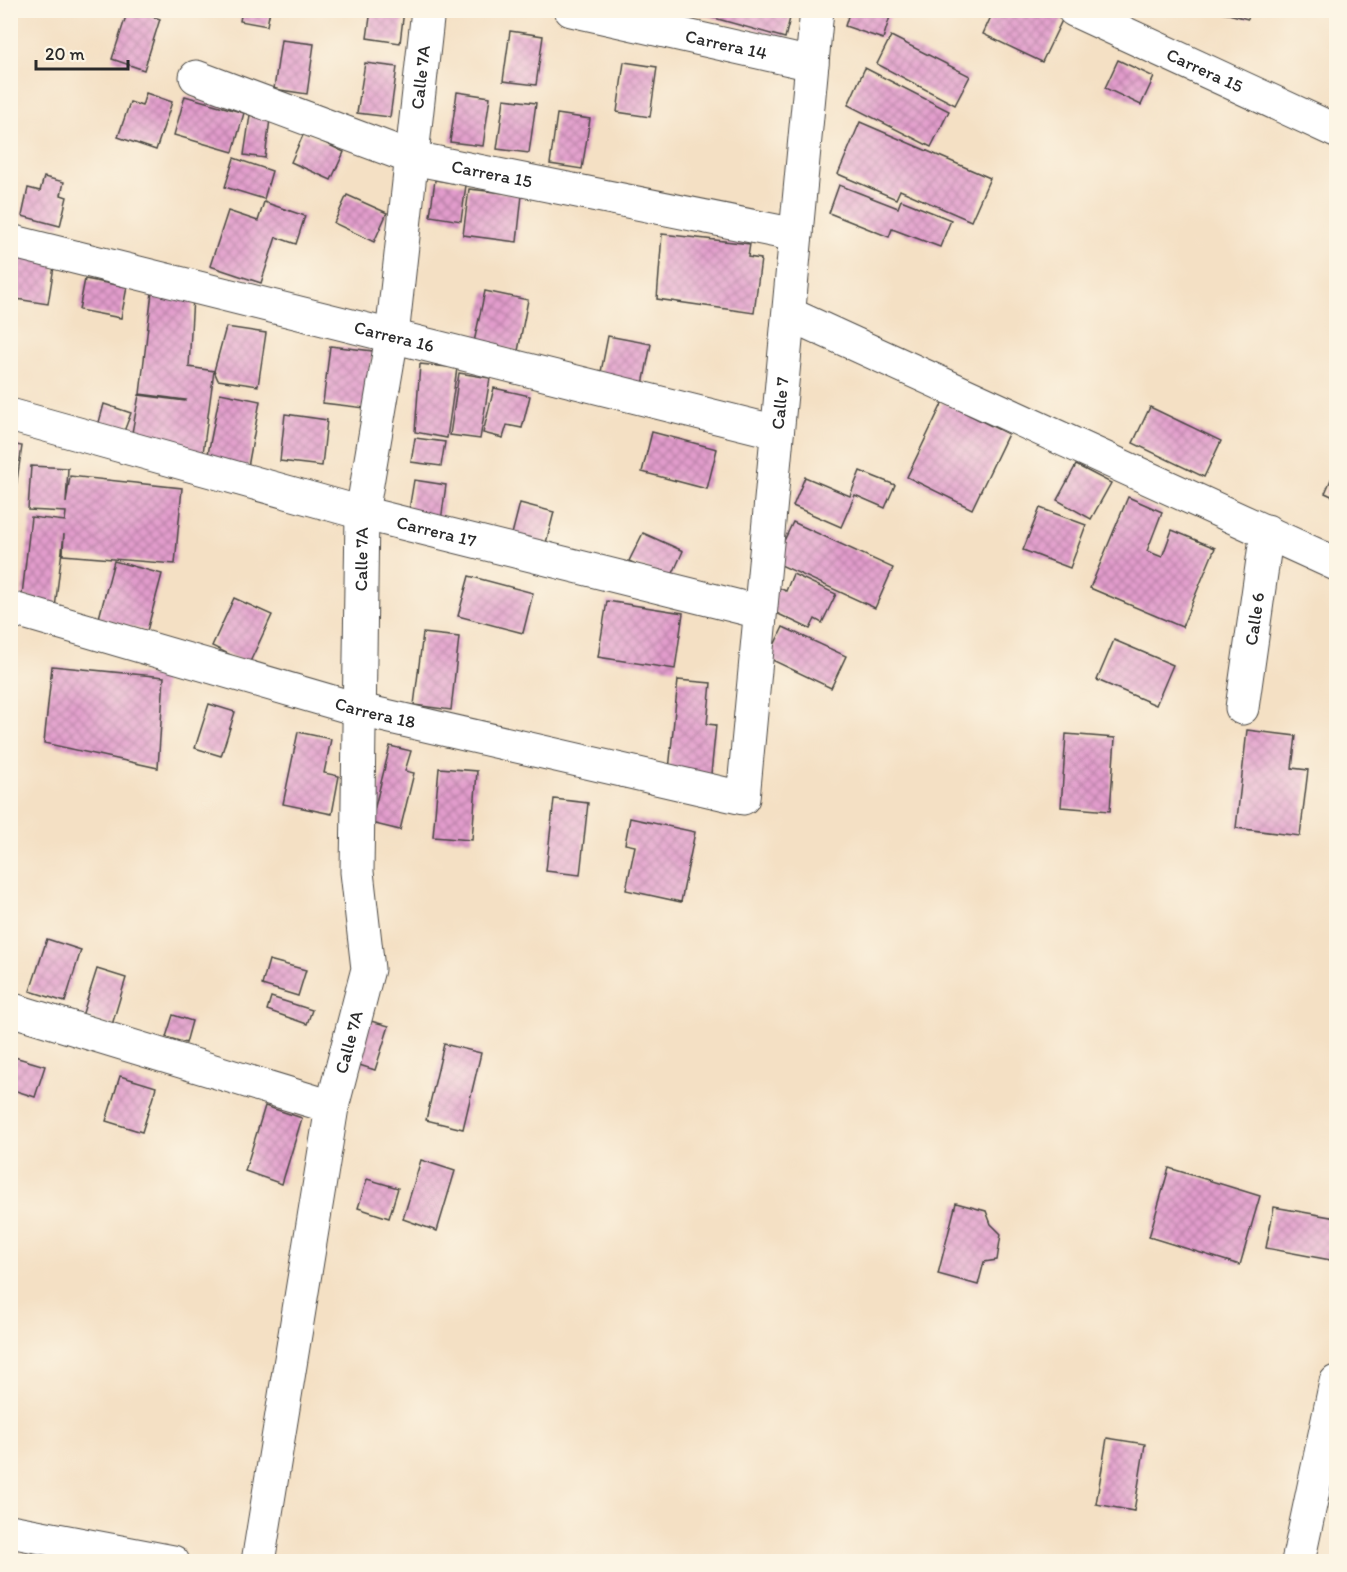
<svg xmlns="http://www.w3.org/2000/svg" width="1347" height="1572" viewBox="0 0 1347 1572" font-family="Itim,sans-serif">
<style>
.building{fill:url(#building-cross-hatch)}
.lines{fill:none;stroke-linecap:round;stroke-linejoin:round}
.minor-casing{stroke:#494642;stroke-width:35}
.minor{stroke:#fff;stroke-width:33}
.labels{text-anchor:middle;dominant-baseline:central;stroke-width:6;stroke-linejoin:round;paint-order:stroke}
.street-label{font-size:18px;fill:#2b2b2b;stroke:#fcf5e5}
</style>
<defs>
<pattern id="building-cross-hatch" width="8" height="8" patternUnits="userSpaceOnUse" patternTransform="scale(1.5)"><rect width="8" height="8" fill="#e29ccc"/><path d="M0 0l8 8M0 8l8-8" fill="none" stroke="#b77fa6"/></pattern>
</defs>
<rect width="100%" height="100%" fill="#fcf5e5"/>
<filter id="ink" filterUnits="userSpaceOnUse"><feTurbulence type="fractalNoise" baseFrequency=".0167" numOctaves="2"/><feDisplacementMap in="SourceGraphic" scale="12" xChannelSelector="R" yChannelSelector="G"/><feConvolveMatrix kernelMatrix="1 2 1 2 8 2 1 2 1" color-interpolation-filters="sRGB"/></filter>
<filter id="wash" filterUnits="userSpaceOnUse"><feTurbulence type="fractalNoise" baseFrequency=".008" numOctaves="4" result="noise"/><feDisplacementMap in="SourceGraphic" scale="24" xChannelSelector="R" yChannelSelector="G"/><feGaussianBlur stdDeviation="1.35" result="paint"/><feColorMatrix in="noise" values="0 0 0 0 0 0 0 0 0 0 0 0 0 0 0 0 0 1.4 0 .05"/><feComposite in="paint" operator="in"/></filter>
<g filter="url(#wash)">
<rect width="100%" height="100%" fill="#f4e0c4"/>
<g id="blocks">
<g class="building">
<path d="M128 10H134L160 19 144 70 112 59Z"/>
<path d="M242 10H270L267 26 240 21Z"/>
<path d="M371 10H404L400 43 367 38Z"/>
<path d="M686 10H792L785 38Z"/>
<path d="M850 10H892L883 39 845 26Z"/>
<path d="M994 10H1054L1064 16 1042 62 983 34Z"/>
<path d="M1213 10H1250L1248 19Z"/>
<path d="M510 31 543 36 536 85 503 81Z"/>
<path d="M891 36 970 76 955 105 877 64Z"/>
<path d="M281 40 314 44 307 94 274 89Z"/>
<path d="M1118 60 1154 77 1141 105 1105 88Z"/>
<path d="M624 62 657 67 650 117 617 112Z"/>
<path d="M365 63 397 67 390 117 357 113Z"/>
<path d="M865 68 949 111 931 147 848 105Z"/>
<path d="M457 92 490 97 483 146 450 142Z"/>
<path d="M146 93 172 102 156 150 118 137 130 102 142 106Z"/>
<path d="M185 96 244 113 233 152 174 135Z"/>
<path d="M504 99 536 103 529 153 497 149Z"/>
<path d="M557 114 590 119 582 169 550 164Z"/>
<path d="M250 115 270 119 265 158 244 155Z"/>
<path d="M860 122 990 178 971 221 900 190 896 199 838 174Z"/>
<path d="M304 133 344 152 331 180 291 162Z"/>
<path d="M234 158 272 171 264 199 225 187Z"/>
<path d="M44 177 64 182 61 195 67 197 60 226 22 216 28 188 40 191Z"/>
<path d="M435 180 466 185 461 221 430 216Z"/>
<path d="M839 185 898 208 901 200 951 220 940 247 892 229 889 237 829 213Z"/>
<path d="M469 189 522 195 517 242 463 235Z"/>
<path d="M347 195 387 213 374 242 334 223Z"/>
<path d="M264 202 305 216 296 244 276 237 261 283 210 266 228 211 258 221Z"/>
<path d="M662 234 750 244 748 257 761 259 754 313 657 299Z"/>
<path d="M10 252 55 260 48 304 10 298Z"/>
<path d="M85 279 127 287 121 318 79 310Z"/>
<path d="M485 291 528 300 518 351 474 342Z"/>
<path d="M152 292 193 297 189 367 214 371 203 453 131 438 139 395 185 401 186 400 140 394Z"/>
<path d="M226 327 266 333 258 386 218 380 214 371Z"/>
<path d="M608 336 651 344 643 385 600 377Z"/>
<path d="M330 346 373 351 365 408 323 403Z"/>
<path d="M420 364 457 368 447 438 415 432Z"/>
<path d="M459 373 490 378 480 439 450 435Z"/>
<path d="M494 388 530 396 522 428 507 425 503 438 483 433Z"/>
<path d="M220 393 260 401 248 467 207 459Z"/>
<path d="M943 402 1008 434 972 509 907 477Z"/>
<path d="M104 404 131 413 123 434 98 426Z"/>
<path d="M1150 407 1221 441 1204 477 1133 443Z"/>
<path d="M285 414 327 420 322 466 280 461Z"/>
<path d="M652 432 717 449 707 489 642 472Z"/>
<path d="M415 438 445 442 441 466 411 462Z"/>
<path d="M10 444 22 446 12 514H10Z"/>
<path d="M1076 465 1111 483 1091 519 1057 500Z"/>
<path d="M31 466 68 468 66 503 70 476 182 488 175 564 63 555 64 534 55 608 22 595 31 517 65 521 66 512 28 510Z"/>
<path d="M1336 468V498L1325 493Z"/>
<path d="M860 471 895 485 885 508 855 495 841 527 793 506 805 477 850 496Z"/>
<path d="M414 480 446 485 441 521 408 516Z"/>
<path d="M1128 497 1162 512 1147 551 1162 557 1172 530 1215 548 1182 627 1090 588Z"/>
<path d="M520 503 554 512 545 547 511 538Z"/>
<path d="M1040 508 1086 525 1070 568 1023 550Z"/>
<path d="M793 522 893 568 875 608 774 562Z"/>
<path d="M643 533 683 551 670 580 629 561Z"/>
<path d="M114 561 162 574 147 631 99 618Z"/>
<path d="M793 574 836 594 822 623 815 619 810 629 772 611 775 586 786 591Z"/>
<path d="M469 576 533 593 523 633 458 616Z"/>
<path d="M234 598 272 615 249 664 212 646Z"/>
<path d="M607 601 683 613 675 669 598 657Z"/>
<path d="M783 627 846 656 831 688 768 658Z"/>
<path d="M423 633 459 637 451 710 414 705Z"/>
<path d="M1114 640 1173 665 1156 705 1097 680Z"/>
<path d="M52 666 164 677 158 768 44 743Z"/>
<path d="M678 680 711 683 707 724 716 725 711 774 669 770Z"/>
<path d="M209 704 235 712 221 756 195 748Z"/>
<path d="M1247 730 1296 736 1292 768 1308 770 1300 836 1236 828Z"/>
<path d="M298 732 331 739 324 773 339 776 332 814 283 804Z"/>
<path d="M1066 734 1115 738 1110 811 1061 807Z"/>
<path d="M390 746 411 751 405 771 414 773 400 830 371 823Z"/>
<path d="M439 768 477 771 472 840 433 837Z"/>
<path d="M554 799 588 803 580 875 546 871Z"/>
<path d="M630 818 695 832 681 902 626 890 635 846 625 844Z"/>
<path d="M47 939 81 950 65 1002 30 991Z"/>
<path d="M269 960 306 970 298 996 262 985Z"/>
<path d="M97 969 126 978 112 1025 82 1016Z"/>
<path d="M271 997 312 1010 307 1024 267 1010Z"/>
<path d="M173 1015 192 1021 186 1043 166 1037Z"/>
<path d="M367 1020 389 1026 375 1070 353 1063Z"/>
<path d="M444 1044 481 1053 463 1129 426 1120Z"/>
<path d="M11 1056 45 1066 35 1097 10 1089Z"/>
<path d="M120 1076 156 1087 142 1132 106 1121Z"/>
<path d="M265 1106 302 1118 282 1184 245 1171Z"/>
<path d="M421 1160 455 1171 437 1231 403 1219Z"/>
<path d="M1169 1168 1260 1196 1240 1265 1149 1237Z"/>
<path d="M367 1179 398 1188 389 1218 358 1208Z"/>
<path d="M956 1203 986 1211 991 1224 1001 1234 997 1260 984 1262 978 1285 938 1274Z"/>
<path d="M1274 1207 1336 1218V1261L1266 1248Z"/>
<path d="M1107 1438 1145 1444 1134 1511 1096 1504Z"/>
</g>
</g>
</g>
<g filter="url(#ink)">
<use href="#blocks" fill-opacity="0" stroke="#494642" stroke-width="1.5"/>
<g class="lines">
<defs>
<g id="minor">
<path id="s1" d="M571 10 812 64"/>
<path id="s2" d="M1074 10 1336 131"/>
<path id="s3" d="M196 77 413 158 796 235"/>
<path id="s4" d="M10 241 777 432"/>
<path d="M789 314 1336 564"/>
<path id="s5" d="M10 415 362 513 760 612"/>
<path id="s6" d="M10 608 360 710 743 798 817 10"/>
<path id="s7" d="M1242 708 1267 531"/>
<path d="M10 1009 332 1107"/>
<path d="M10 1531 173 1562"/>
<path id="s8" d="M258 1562 332 1107 368 969 357 872 362 513 392 336 428 10"/>
<path d="M1298 1562 1336 1382"/>
</g>
</defs>
<use href="#minor" class="minor-casing"/>
<use href="#minor" class="minor"/>
</g>
</g>
<g class="labels">
<g class="street-label">
<text stroke="none"><textPath href="#s1" startOffset="159">Carrera 14</textPath></text>
<text stroke="none"><textPath href="#s2" startOffset="144">Carrera 15</textPath></text>
<text stroke="none"><textPath href="#s8" startOffset="1500">Calle 7A</textPath></text>
<text stroke="none"><textPath href="#s3" startOffset="312">Carrera 15</textPath></text>
<text stroke="none"><textPath href="#s4" startOffset="396">Carrera 16</textPath></text>
<text stroke="none"><textPath href="#s6" startOffset="1154">Calle 7</textPath></text>
<text stroke="none"><textPath href="#s5" startOffset="442">Carrera 17</textPath></text>
<text stroke="none"><textPath href="#s8" startOffset="1014">Calle 7A</textPath></text>
<text stroke="none"><textPath href="#s7" startOffset="90">Calle 6</textPath></text>
<text stroke="none"><textPath href="#s6" startOffset="380">Carrera 18</textPath></text>
<text stroke="none"><textPath href="#s8" startOffset="528">Calle 7A</textPath></text>
</g>
</g>
<rect width="1347" height="1572" fill="none" stroke="#fcf5e5" stroke-width="36"/>
<path d="M36 60v9h92v-9" fill="none" stroke="#2b2b2b" stroke-width="3"/>
<text x="45" y="60" font-size="18" fill="#2b2b2b" stroke="#fcf5e5" stroke-width="4.5" paint-order="stroke">20 m</text>
</svg>
